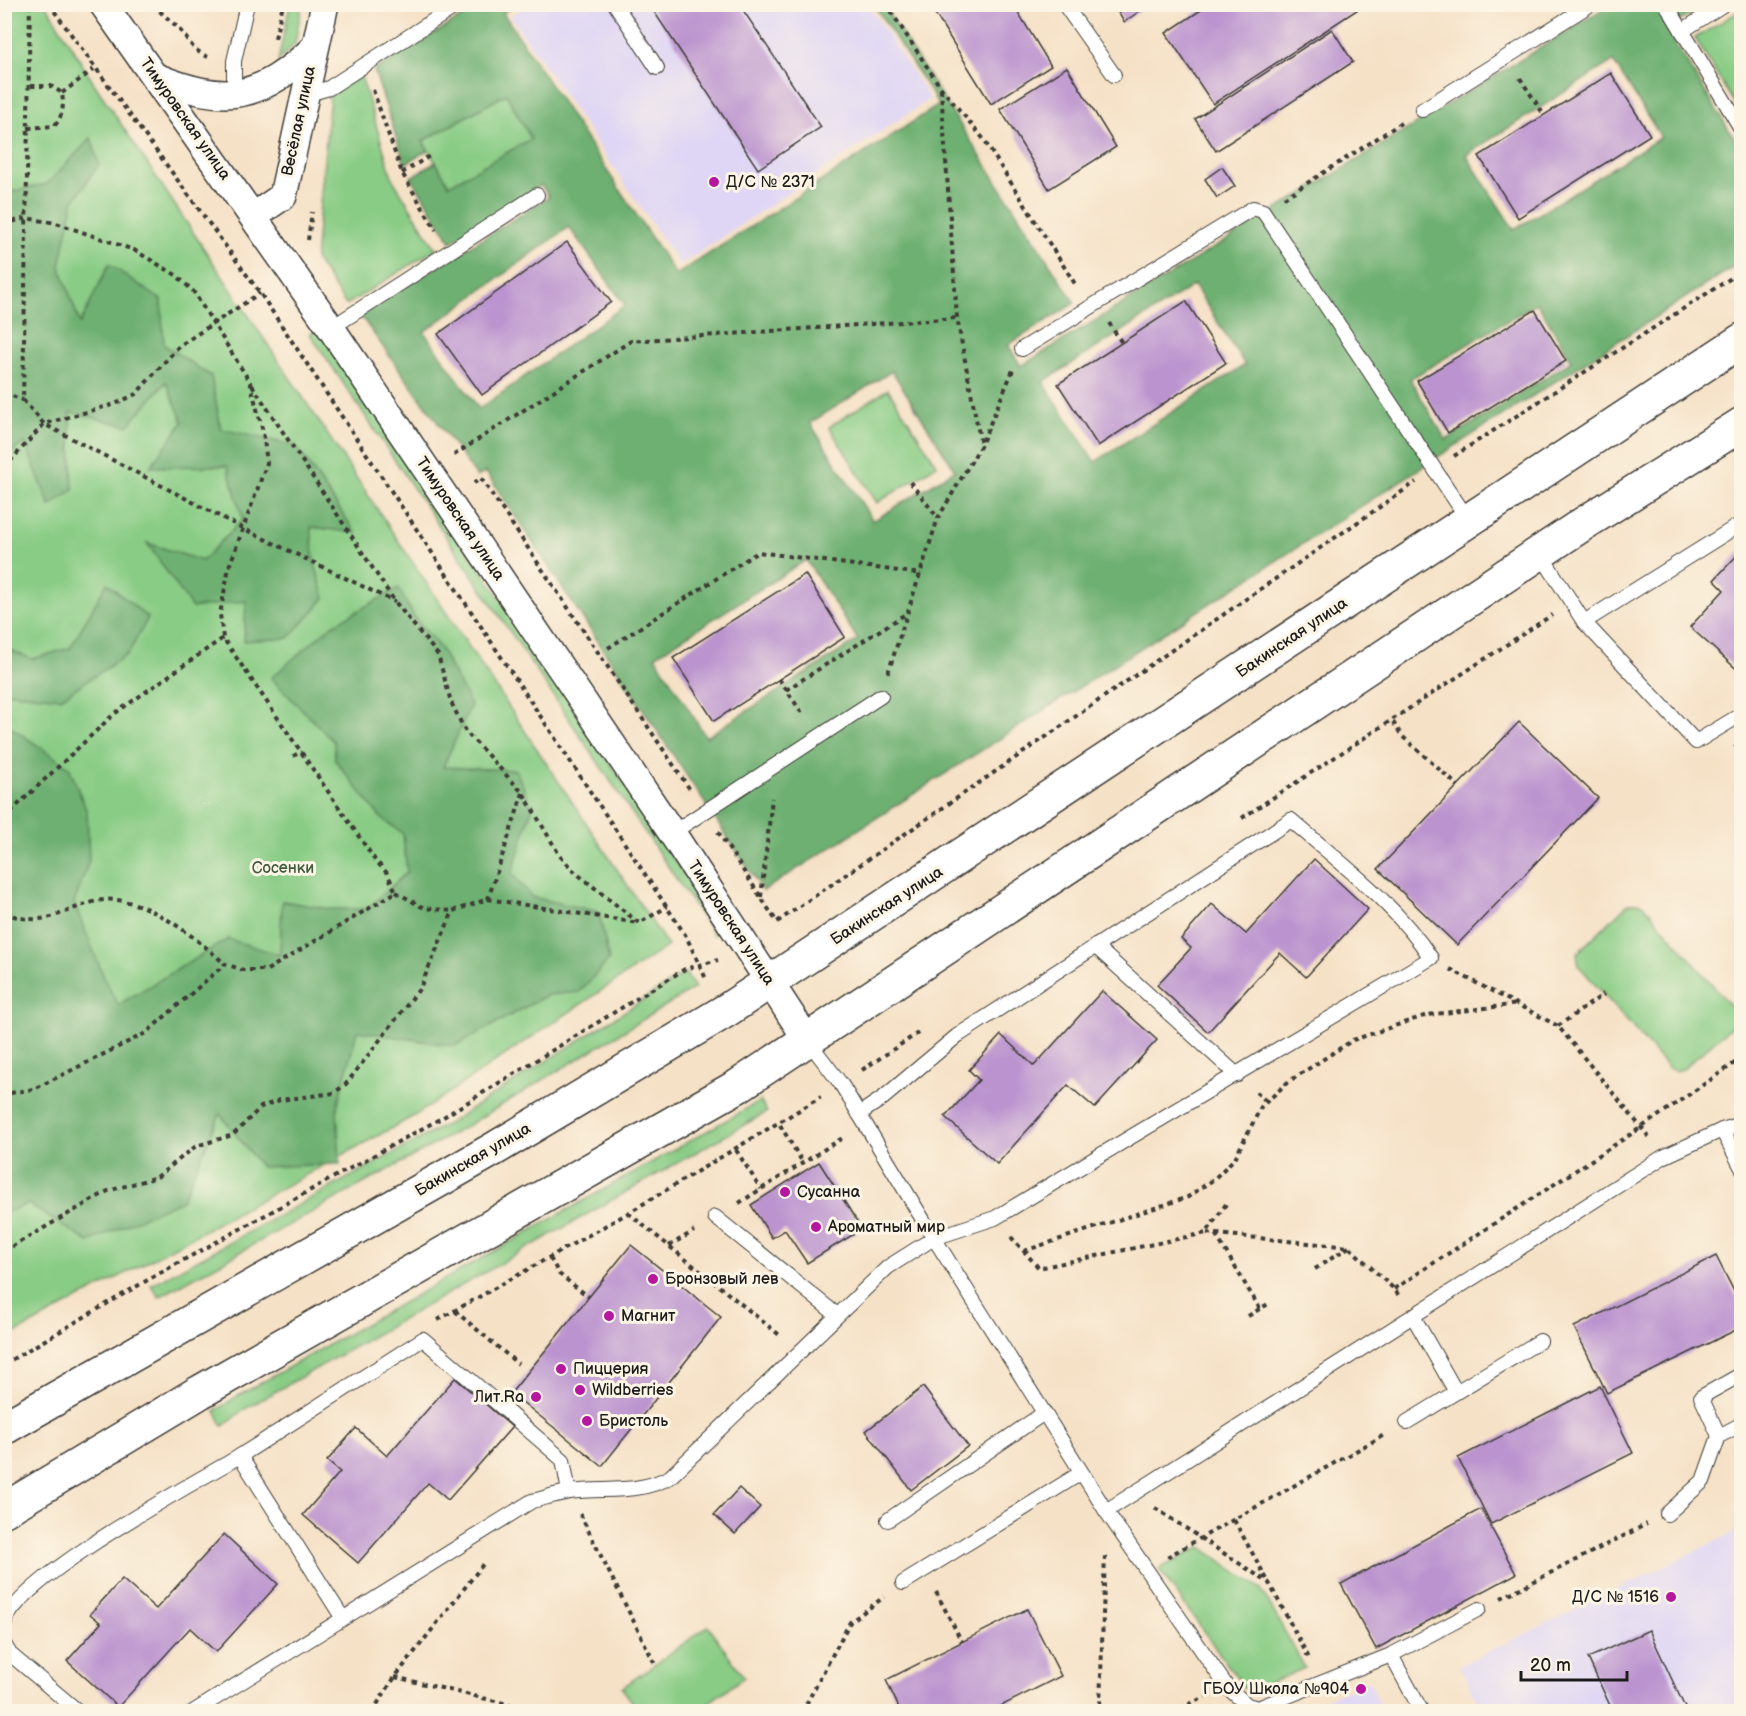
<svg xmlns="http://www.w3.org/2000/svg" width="1746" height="1716" viewBox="0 0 1746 1716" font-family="'Balsamiq Sans',sans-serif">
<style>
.built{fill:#dfd5f5}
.green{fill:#89cc85;stroke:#527450;stroke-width:1.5}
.forest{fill:#6eb072;stroke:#456647;stroke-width:1.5;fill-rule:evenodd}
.building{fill:#bb94cf}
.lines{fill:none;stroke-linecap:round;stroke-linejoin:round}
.lane-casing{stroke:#3d3a36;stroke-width:16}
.street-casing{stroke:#3d3a36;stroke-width:30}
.primary-casing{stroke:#3d3a36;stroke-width:36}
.path{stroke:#3d3a36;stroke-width:4;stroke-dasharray:4.5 4.5;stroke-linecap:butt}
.lane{stroke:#fff;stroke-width:14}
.street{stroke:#fff;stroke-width:27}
.primary{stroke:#fff;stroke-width:33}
.poi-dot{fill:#b5179e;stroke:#fcf5e5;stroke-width:2}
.labels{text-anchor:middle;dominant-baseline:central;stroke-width:6;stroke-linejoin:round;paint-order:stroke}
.street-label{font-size:16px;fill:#1c1c1c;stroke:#fcf5e5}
.poi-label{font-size:16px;fill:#1c1c1c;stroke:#fcf5e5;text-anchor:start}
.park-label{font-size:16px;fill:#425a41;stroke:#fcf5e5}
</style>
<rect width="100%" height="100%" fill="#fcf5e5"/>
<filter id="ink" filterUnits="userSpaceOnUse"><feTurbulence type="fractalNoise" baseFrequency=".0167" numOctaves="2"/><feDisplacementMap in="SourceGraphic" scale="12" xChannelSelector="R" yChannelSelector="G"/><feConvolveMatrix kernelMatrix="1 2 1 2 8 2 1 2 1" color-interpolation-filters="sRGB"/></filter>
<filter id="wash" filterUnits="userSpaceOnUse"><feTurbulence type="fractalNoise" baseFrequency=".008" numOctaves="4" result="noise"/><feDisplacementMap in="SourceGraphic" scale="24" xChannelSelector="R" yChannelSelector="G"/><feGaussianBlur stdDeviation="1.35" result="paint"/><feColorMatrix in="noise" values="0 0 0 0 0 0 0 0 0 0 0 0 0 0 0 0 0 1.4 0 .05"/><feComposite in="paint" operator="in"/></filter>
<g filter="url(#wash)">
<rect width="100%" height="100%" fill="#f5e1c6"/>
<g class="built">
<path d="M528 4 868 5 930 99 680 265 510 16Z"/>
<path d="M1741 1529V1711H1482L1459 1666Z"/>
<path d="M1369 1681 1383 1711H1297L1330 1697Z"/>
</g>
<g class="green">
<path d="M43 4 48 8 93 82 668 946 414 1116 5 1339 4 5Z"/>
<path d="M290 5H302L295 44 278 61Z"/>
<path d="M1741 10V115L1695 38Z"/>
<path d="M361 76 393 180 436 249 346 305 315 259 330 95Z"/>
<path d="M506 94 531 139 449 186 423 141Z"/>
<path d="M320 327 722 931 714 935 310 334Z"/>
<path d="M888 389 937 465 877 503 829 427Z"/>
<path d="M1636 903 1643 904 1735 1011 1734 1024 1683 1069 1675 1071 1668 1068 1579 966 1577 953 1628 904Z"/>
<path d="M685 973 695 988 462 1129 159 1297 151 1285 449 1123Z"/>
<path d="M760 1101 767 1112 243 1410 223 1426 215 1411 236 1397Z"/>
<path d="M1201 1547 1261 1589 1305 1668 1256 1689H1245L1159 1569Z"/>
<path d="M708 1626 744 1677 697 1711H639L622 1688Z"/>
</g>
<g class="forest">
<path d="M481 5H514L503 13 676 275 939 105 874 5H883L1075 303 1008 345 1021 366 1610 5H1707L1666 29 1741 149V262L763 891 486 472 477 477 360 315 549 197 541 185 451 242 411 177 436 162 449 185 531 139 506 94 423 141 428 150 405 164 374 70ZM1613 61 1661 137 1514 230 1466 155ZM569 227 625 305 479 409 424 332ZM1194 285 1245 365 1095 462 1043 382ZM1537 303 1572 361 1446 440 1410 379ZM892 371 955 470 873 521 810 423ZM806 560 858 640 706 737 655 656Z"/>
<path d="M91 138 99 164 73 202 60 266 80 324 109 264 161 300 164 345 211 376 221 429 296 446 356 533 311 527 314 561 325 598 289 638 244 641 246 601 192 608 147 543 202 561 243 519 227 466 150 467 183 422 166 382 128 426 70 412 73 490 50 506 25 443 5 456V193L47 184Z"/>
<path d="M107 583 148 618 128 654 61 698 5 692V648L32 659 70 648Z"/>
<path d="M398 588 415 618 440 648 471 705 443 767 516 770 532 808 512 874 532 897 599 912 609 960 579 992 547 995 455 1046 357 1031 337 1107 340 1164 261 1167 220 1114 182 1200 88 1242 28 1204 5 1213V715L8 725 69 767 87 812 89 861 74 903 105 980 118 1005 228 939 280 955 282 901 330 909H367L407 872 403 834 380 817 335 760 334 742 271 678 331 626Z"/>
</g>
<g id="blocks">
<g class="building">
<path d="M649 4H739L821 127 758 169Z"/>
<path d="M929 4H1013L1051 66 991 104Z"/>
<path d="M1113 4H1150L1124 22Z"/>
<path d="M1210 4H1366L1213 104 1166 33Z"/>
<path d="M1332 29 1353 62 1216 151 1195 119Z"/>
<path d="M1067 67 1116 147 1049 189 1000 109Z"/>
<path d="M1611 73 1650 135 1518 218 1479 156Z"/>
<path d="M1222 167 1235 186 1217 198 1205 179Z"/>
<path d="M567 242 611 302 482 395 438 334Z"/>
<path d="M1186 301 1226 363 1098 446 1058 384Z"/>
<path d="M1535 310 1566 361 1448 433 1417 381Z"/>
<path d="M1742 550V674L1690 627 1724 590 1714 580Z"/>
<path d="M805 574 845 637 714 721 673 658Z"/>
<path d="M1519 722 1598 798 1457 945 1378 869Z"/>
<path d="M1314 859 1368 909 1306 977 1280 953 1208 1032 1157 985 1191 948 1181 939 1212 904 1246 934Z"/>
<path d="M1102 991 1157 1040 1095 1108 1068 1085 997 1164 945 1117 979 1080 969 1070 1001 1035 1034 1066Z"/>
<path d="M819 1162 862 1229 807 1263 785 1230 772 1238 751 1205Z"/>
<path d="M631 1245 721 1317 602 1466 511 1393Z"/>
<path d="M1716 1256 1742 1307V1327L1607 1393 1574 1327Z"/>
<path d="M455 1378 512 1427 448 1500 428 1483 358 1563 303 1515 340 1472 327 1461 356 1428 387 1456Z"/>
<path d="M1600 1386 1633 1453 1491 1524 1458 1458Z"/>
<path d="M923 1387 968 1446 911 1490 866 1431Z"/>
<path d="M739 1488 760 1507 735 1534 714 1515Z"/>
<path d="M1481 1509 1516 1574 1376 1649 1341 1584Z"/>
<path d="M224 1534 278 1584 216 1652 190 1628 118 1707 67 1661 101 1623 90 1614 122 1579 156 1609Z"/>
<path d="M1027 1609 1061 1676 989 1712H901L886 1680Z"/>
<path d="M1649 1630 1687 1712H1613L1588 1658Z"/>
</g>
</g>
</g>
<g filter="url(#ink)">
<use href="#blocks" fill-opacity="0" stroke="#3d3a36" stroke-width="1.5"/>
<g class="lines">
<defs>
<g id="lane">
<path d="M615 4 657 68"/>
<path d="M1064 4 1114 75"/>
<path d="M1666 4 1742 130"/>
<path d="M1682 31 1724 4"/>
<path d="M234 94V61L247 4"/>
<path d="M305 95 329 88 459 4"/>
<path d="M1422 110 1591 4"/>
<path d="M331 328 537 195"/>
<path d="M1022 349 1253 208 1263 211 1469 521"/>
<path d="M1540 553 1584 622 1696 742 1742 714"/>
<path d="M1584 622 1742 523"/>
<path d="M672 833 881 696"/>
<path d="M1095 946 1237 1075"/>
<path d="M859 1114 883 1098 957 1036 1291 820C1340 863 1395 903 1431 958L995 1218 934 1238 1106 1511 1227 1687 1247 1705 1258 1708 1391 1655 1479 1609"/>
<path d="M1722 1130 1742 1124"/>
<path d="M715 1217 837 1315"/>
<path d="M1414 1318 1456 1392"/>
<path d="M1407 1422 1540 1341"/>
<path d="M1719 1436 1701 1397 1742 1374"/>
<path d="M240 1456 423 1339 563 1460 569 1492"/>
<path d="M1106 1511 1663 1157 1722 1130 1742 1168"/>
<path d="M1667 1514 1703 1481 1719 1436 1742 1424"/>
<path d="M888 1520 1044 1413"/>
<path d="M903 1583 1081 1473"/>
<path d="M4 1627C7 1583 198 1481 240 1456L342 1617"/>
<path d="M4 1644 10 1654 79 1712"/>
<path d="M1391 1655 1422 1712"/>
<path d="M193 1712 532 1501C544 1498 557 1494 569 1492 604 1487 637 1495 670 1477L888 1267 934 1238 841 1084 808 1041"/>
</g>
<g id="street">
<path d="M103 4 331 328 672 833 808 1041"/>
<path d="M156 77C228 106 260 99 315 47"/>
<path d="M254 216 283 196 325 4"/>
</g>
<g id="primary">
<path d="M4 1428 494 1149 727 1010 1742 340"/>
<path d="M4 1510 200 1392 738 1086 1583 524 1742 424"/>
</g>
</defs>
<use href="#lane" class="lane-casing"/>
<use href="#street" class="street-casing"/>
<use href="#primary" class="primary-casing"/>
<g class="path">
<path d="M30 4 23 400 44 424 242 528 395 602"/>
<path d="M49 4 260 293 686 936 707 981"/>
<path d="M154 4C160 13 168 18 175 25 190 39 189 50 211 58"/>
<path d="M886 4 941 88 982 137 1077 287"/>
<path d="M4 7 8 4"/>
<path d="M275 38 283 4"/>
<path d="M1520 78 1544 115"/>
<path d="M941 89 957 318 981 445"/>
<path d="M373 90 402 173 436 230"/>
<path d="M62 93 94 69"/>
<path d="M28 128 54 126C63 117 64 106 62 93L51 86H29"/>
<path d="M402 173 431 155"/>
<path d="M1284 198 1401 123"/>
<path d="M4 224 26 218 56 223 134 250 176 275 193 291 250 382 263 432 267 463 229 567 220 614 223 638 375 860 387 873 396 892 267 970H243L225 964 146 1033 34 1089 4 1094"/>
<path d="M308 240 312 212"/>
<path d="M1109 323 1122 343"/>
<path d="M252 385 395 602 438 655 451 702 465 731 523 793 560 856 576 873 639 923 667 907"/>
<path d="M4 393 23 400"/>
<path d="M454 455 631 341 957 318"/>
<path d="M1454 456 1742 271"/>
<path d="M4 468 44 424 115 404 136 394 179 346 260 293"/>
<path d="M910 482 938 518"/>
<path d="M474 483 481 478 691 791"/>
<path d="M608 648 758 552 921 574"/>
<path d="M888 673 938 518 981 445 1013 370"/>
<path d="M779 679 804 716"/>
<path d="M786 690 907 613"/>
<path d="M1393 722 1402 736 1458 786"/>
<path d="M1735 745 1742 754"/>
<path d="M293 756 302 752"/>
<path d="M4 818 114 714 223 638"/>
<path d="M1242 818 1552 615"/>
<path d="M718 832 777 922 1416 482"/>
<path d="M396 892 424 908 453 911"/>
<path d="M761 897 772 798"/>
<path d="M488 899 638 923"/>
<path d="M4 913C49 929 59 910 97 901 140 891 195 937 225 964"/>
<path d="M1450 969 1558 1026 1649 1137"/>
<path d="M1558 1026 1604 994"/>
<path d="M862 1070 918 1033"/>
<path d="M1256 1092 1267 1102"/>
<path d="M780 1125 803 1163"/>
<path d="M736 1150 761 1189"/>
<path d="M739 1203 844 1137"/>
<path d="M628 1213 782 1337"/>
<path d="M1207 1233 1349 1247 1394 1289 1400 1297"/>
<path d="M1216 1235 1260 1309"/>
<path d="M1011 1237 1039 1268 1206 1233 1226 1204"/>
<path d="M669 1246 694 1231"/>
<path d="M4 1251 108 1191 157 1177 196 1146 233 1135 261 1107 280 1100 334 1093 346 1084 420 988 453 911 488 899 523 793"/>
<path d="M1024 1251 1188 1197 1214 1179 1235 1158 1261 1107 1288 1082 1353 1040 1427 1015 1519 1004"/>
<path d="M550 1258 559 1274 589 1297"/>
<path d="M1315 1269 1349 1247"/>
<path d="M1394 1289 1642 1127 1742 1058"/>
<path d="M455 1311 518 1364"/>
<path d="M1248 1316 1268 1304"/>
<path d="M438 1320 628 1213 821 1097"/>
<path d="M4 1364 151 1278 445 1116 685 969 718 960"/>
<path d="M1155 1508 1269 1583 1310 1660"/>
<path d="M580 1514 655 1664"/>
<path d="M1234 1520 1269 1583"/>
<path d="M1167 1557 1386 1434"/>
<path d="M936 1592 962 1642"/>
<path d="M1501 1598 1647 1524"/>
<path d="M395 1677 541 1712"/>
<path d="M372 1712 395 1677 484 1563"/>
<path d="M802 1712 850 1622 884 1597"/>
<path d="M1095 1712 1100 1706 1105 1554"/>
<path d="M1172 1712 1205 1697"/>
</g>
<use href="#lane" class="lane"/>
<use href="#street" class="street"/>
<use href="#primary" class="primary"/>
</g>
</g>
<g class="poi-dot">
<circle cx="714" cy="182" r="6"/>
<circle cx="785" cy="1192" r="6"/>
<circle cx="816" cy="1227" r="6"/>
<circle cx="653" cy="1279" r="6"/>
<circle cx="609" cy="1316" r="6"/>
<circle cx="561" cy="1369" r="6"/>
<circle cx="580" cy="1390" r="6"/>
<circle cx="536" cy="1397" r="6"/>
<circle cx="587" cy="1421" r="6"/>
<circle cx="1671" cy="1597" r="6"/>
<circle cx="1361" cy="1689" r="6"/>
</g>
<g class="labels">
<g class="street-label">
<text transform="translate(185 119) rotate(55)">Тимуровская улица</text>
<text transform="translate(299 121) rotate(-78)">Весёлая улица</text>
<text transform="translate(460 519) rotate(56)">Тимуровская улица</text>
<text transform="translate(1292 638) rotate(-34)">Бакинская улица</text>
<text transform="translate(887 906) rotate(-33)">Бакинская улица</text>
<text transform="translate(731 923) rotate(57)">Тимуровская улица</text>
<text transform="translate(473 1160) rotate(-30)">Бакинская улица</text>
</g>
<g class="poi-label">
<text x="726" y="182">Д/C № 2371</text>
<text x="797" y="1192">Сусанна</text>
<text x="828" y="1227">Ароматный мир</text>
<text x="665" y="1279">Бронзовый лев</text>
<text x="621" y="1316">Магнит</text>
<text x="573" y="1369">Пиццерия</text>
<text x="592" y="1390">Wildberries</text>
<text x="524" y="1397" text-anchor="end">Лит.Ra</text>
<text x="599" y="1421">Бристоль</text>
<text x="1659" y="1597" text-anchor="end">Д/C № 1516</text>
<text x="1349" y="1689" text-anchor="end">ГБОУ Школа №904</text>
</g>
<g class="park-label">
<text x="283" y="868">Сосенки</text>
</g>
</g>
<rect width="1746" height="1716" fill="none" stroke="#fcf5e5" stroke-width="24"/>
<path d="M1521 1671v9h106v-9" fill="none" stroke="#1c1c1c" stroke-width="3"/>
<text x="1530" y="1671" font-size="18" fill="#1c1c1c" stroke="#fcf5e5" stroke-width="4.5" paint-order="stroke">20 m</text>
</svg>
